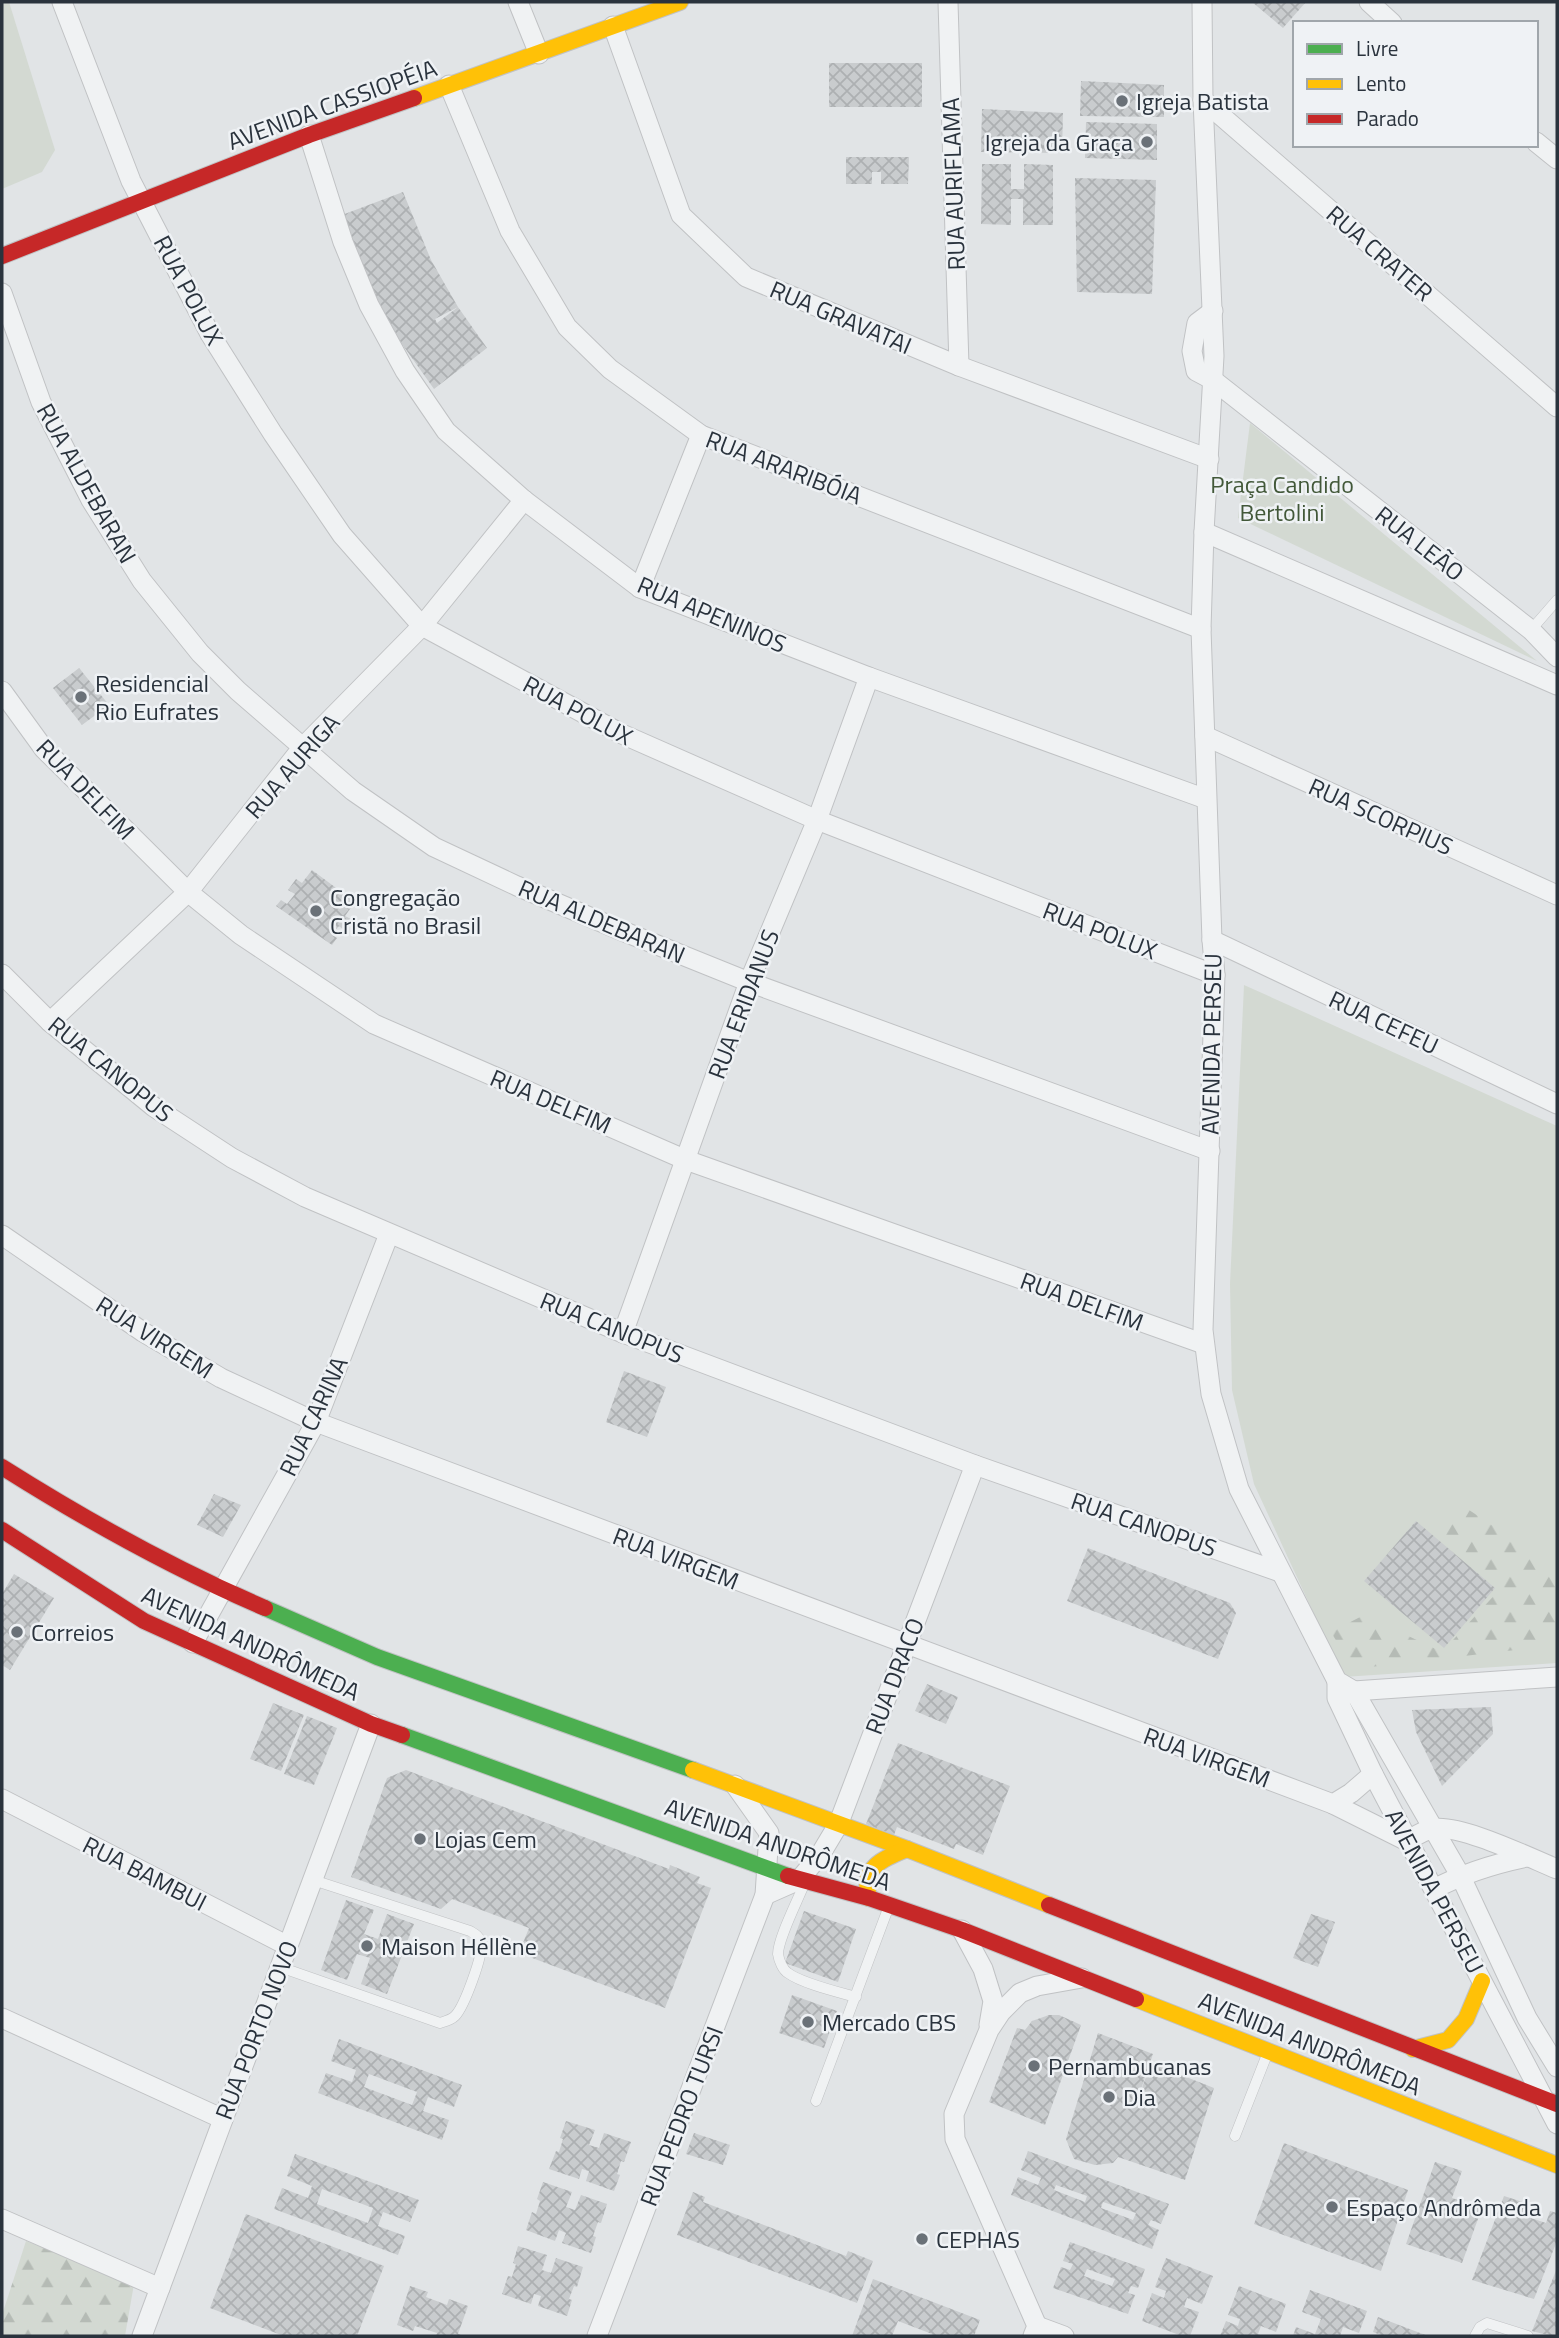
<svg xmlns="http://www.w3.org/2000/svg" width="1559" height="2338" viewBox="0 0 1559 2338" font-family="'Titillium Web',sans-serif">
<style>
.green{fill:#d3d9d2}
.forest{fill:url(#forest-firs)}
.building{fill:url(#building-cross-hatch);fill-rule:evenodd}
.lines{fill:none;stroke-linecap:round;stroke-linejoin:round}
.lane-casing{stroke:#c0c2c4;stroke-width:11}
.street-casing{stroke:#c0c2c4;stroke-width:21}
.fast-casing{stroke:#c0c2c4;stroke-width:18}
.slow-casing{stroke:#c0c2c4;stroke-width:18}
.jam-casing{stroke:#c0c2c4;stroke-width:18}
.lane{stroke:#f0f2f3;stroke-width:10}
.street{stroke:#f0f2f3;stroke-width:19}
.fast{stroke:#4caf50;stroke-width:16}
.slow{stroke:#ffc107;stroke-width:16}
.jam{stroke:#c62828;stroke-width:16}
.poi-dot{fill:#6a7178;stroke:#eff2f5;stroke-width:2.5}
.labels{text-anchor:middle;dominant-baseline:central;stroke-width:5;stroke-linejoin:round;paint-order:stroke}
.poi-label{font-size:24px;fill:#2a333d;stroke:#eff2f5;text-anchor:start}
.street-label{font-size:24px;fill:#2a333d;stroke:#eff2f5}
.park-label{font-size:24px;fill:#425839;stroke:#eff2f5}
</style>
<defs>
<pattern id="forest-firs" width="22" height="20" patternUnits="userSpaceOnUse" patternTransform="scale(1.75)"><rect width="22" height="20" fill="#d3d9d2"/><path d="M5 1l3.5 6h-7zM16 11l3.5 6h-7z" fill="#b5bbb5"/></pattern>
<pattern id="building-cross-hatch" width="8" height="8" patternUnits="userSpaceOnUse" patternTransform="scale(1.75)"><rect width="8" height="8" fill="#c9ccce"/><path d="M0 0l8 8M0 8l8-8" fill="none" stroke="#adb0b2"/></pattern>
</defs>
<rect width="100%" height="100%" fill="#e1e4e6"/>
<g class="green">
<path d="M2 2H9L55 150 42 172 2 189Z"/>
<path d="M1250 423 1537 661 1238 518Z"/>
<path d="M1244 985 1557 1126V1663L1343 1677 1254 1484 1232 1390 1230 1284Z"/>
</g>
<g class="forest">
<path d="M1466 1508 1557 1568V1645L1353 1669 1331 1632 1364 1615 1442 1652 1501 1588 1441 1537Z"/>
<path d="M26 2241 134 2284 125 2336H2V2315Z"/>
</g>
<g class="building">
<path d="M1252 2H1306L1283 28Z"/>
<rect x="829" y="63" width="93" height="44"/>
<path d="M1081 81 1164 85V117L1080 116Z"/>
<path d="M982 109 1063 113 1062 153 981 152Z"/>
<path d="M1086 122 1157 124V160L1085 158Z"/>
<path d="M846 157H909L908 184H881V172H872V184H846Z"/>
<path d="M982 164H1011V189H1024V164L1053 165V225H1023V199H1011V225L981 224Z"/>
<path d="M1075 178 1156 180 1152 294 1077 292Z"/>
<path d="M403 192 431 260 458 307 435 319 437 323 458 307 487 348 434 389 397 337 371 289 342 215Z"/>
<path d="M79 668 109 705 82 725 53 688Z"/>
<path d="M312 870 355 902 345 916 351 919 343 929 339 926 332 935 337 938 332 945 276 906 281 900 287 904 295 894 288 890 296 879 302 883Z"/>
<path d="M624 1371 666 1387 647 1437 606 1422Z"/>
<path d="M214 1494 241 1505 223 1537 197 1525Z"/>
<path d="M1416 1521 1495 1588 1444 1648 1364 1581Z"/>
<path d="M1088 1548 1230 1603 1236 1613 1218 1659 1067 1601Z"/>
<path d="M14 1574 54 1598 10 1670 2 1665V1594Z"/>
<path d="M927 1684 958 1697 946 1724 915 1711Z"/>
<path d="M273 1703 304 1715 281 1771 250 1759Z"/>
<path d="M1491 1707 1493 1734 1442 1786 1416 1732 1412 1710Z"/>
<path d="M307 1716 337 1728 314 1785 284 1774Z"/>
<path d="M898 1743 1010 1786 983 1855 956 1844 954 1849 897 1827 894 1835 866 1824Z"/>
<path d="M406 1770 669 1869 670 1865 700 1877 697 1883 711 1888 665 2008 519 1953 529 1928 452 1899 441 1909 351 1877 387 1778Z"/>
<path d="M346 1900 374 1910 364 1934 378 1939 387 1914 414 1924 387 1994 361 1984 370 1958 357 1954 347 1980 321 1970Z"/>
<path d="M804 1911 856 1929 838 1982 785 1963Z"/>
<path d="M1311 1914 1335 1922 1318 1967 1293 1958Z"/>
<path d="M792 1995 837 2011 824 2048 779 2033Z"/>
<path d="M1049 2015H1059L1081 2025 1045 2125 989 2102 1017 2028 1025 2030 1032 2021Z"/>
<path d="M1098 2033 1153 2054 1135 2107 1151 2063 1214 2088 1185 2180 1118 2157 1113 2163 1095 2165 1074 2159 1066 2139Z"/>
<path d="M339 2039 462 2085 454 2107 428 2097 423 2111 449 2120 442 2140 318 2093 326 2073 352 2082 356 2070 331 2061ZM369 2074 417 2092 412 2105 364 2087Z"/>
<path d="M566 2121 595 2130 589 2145 599 2148 604 2133 631 2142 624 2162 621 2161 617 2174 620 2175 614 2191 586 2181 589 2171 582 2169 579 2179 549 2169 556 2151 559 2152 563 2139 560 2138Z"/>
<path d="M694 2133 730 2145 723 2165 686 2154Z"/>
<path d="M1284 2143 1408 2190 1381 2271 1254 2224Z"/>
<path d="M1028 2151 1169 2204 1161 2224 1151 2220 1148 2225 1159 2230 1152 2249 1011 2195 1018 2177 1038 2185 1041 2178 1021 2170ZM1056 2185 1087 2196 1085 2202 1054 2190ZM1103 2202 1136 2213 1133 2220 1101 2208Z"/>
<path d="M295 2154 419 2200 410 2222 383 2212 378 2226 405 2236 398 2255 274 2209 282 2188 308 2198 312 2186 287 2176ZM322 2189 373 2208 368 2223 317 2204Z"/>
<path d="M1435 2162 1462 2171 1452 2198 1482 2208 1462 2263 1406 2244Z"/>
<path d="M543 2182 572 2192 566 2207 575 2210 581 2195 607 2204 601 2223 598 2222 593 2236 596 2237 591 2253 562 2243 566 2233 559 2230 555 2241 526 2230 532 2212 536 2214 540 2201 537 2199Z"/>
<path d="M693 2192 705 2197 703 2202 846 2256 848 2251 873 2261 857 2303 677 2235Z"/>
<path d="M1504 2196 1529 2204 1525 2216 1546 2223 1550 2211 1557 2213V2241L1534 2299 1472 2280Z"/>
<path d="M246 2214 384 2266 357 2336H284L210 2308Z"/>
<path d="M1070 2242 1145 2269 1138 2288 1131 2286 1128 2293 1135 2295 1128 2314 1053 2288 1061 2267 1070 2270 1073 2264 1063 2261ZM1087 2269 1115 2279 1112 2286 1084 2276Z"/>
<path d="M518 2246 547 2255 542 2270 551 2273 556 2258 583 2267 577 2287 574 2286 569 2299 572 2300 567 2316 538 2306 541 2296 534 2294 531 2304 502 2294 508 2276 512 2277 516 2264 513 2263Z"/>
<path d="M1166 2258 1213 2276 1202 2304 1187 2298 1184 2307 1199 2312 1190 2336H1182L1142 2321 1152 2293 1164 2298 1166 2291 1155 2287Z"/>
<path d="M1557 2268V2336H1551L1532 2331Z"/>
<path d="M873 2279 980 2320 974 2336H931L932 2334 898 2321 892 2336H852Z"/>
<path d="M410 2286 428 2292 426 2297 447 2305 449 2299 468 2306 458 2334 465 2336H436L437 2333 415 2326 413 2331 397 2325Z"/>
<path d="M1239 2286 1286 2304 1276 2332 1261 2326 1258 2334 1262 2336H1220L1226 2321 1238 2326 1240 2319 1228 2315Z"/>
<path d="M1310 2290 1367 2311 1359 2333 1343 2327 1340 2336H1293L1296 2327 1315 2334 1321 2319 1302 2312Z"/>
<path d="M1378 2317 1428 2336H1383L1373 2332Z"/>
</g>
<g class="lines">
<defs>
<g id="lane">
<path d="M1531 630 1557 600"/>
<path d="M805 1882C799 1898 778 1938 778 1954 779 1961 783 1970 788 1973 801 1983 838 1992 856 1997"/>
<path d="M280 1967 440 2023C446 2021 451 2020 455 2016 464 2007 484 1954 481 1942 479 1936 475 1934 470 1931L313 1880"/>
<path d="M816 2101 889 1906"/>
<path d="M1235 2136 1268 2052"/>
<path d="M1475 2336 1480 2327 1487 2323 1528 2336"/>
</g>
<g id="street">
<path d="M62 2 131 181 210 334 273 434 342 535 422 626 622 734 817 820 1215 975"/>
<path d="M518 2 539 54"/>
<path d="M948 2 959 366"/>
<path d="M1202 2 1203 100 1214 356 1204 532 1201 629 1212 940 1215 975 1203 1330 1211 1394 1239 1489 1337 1681 1354 1691 1460 1875 1527 2018 1557 2067"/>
<path d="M1369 2 1392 23"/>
<path d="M613 26 681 215 746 277 959 366 1209 459"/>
<path d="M449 85 510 231 567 327 610 369 701 435 1201 629"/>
<path d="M1203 100 1557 407"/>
<path d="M309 135 343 242 369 305 405 371 446 431 524 500 640 588 869 677 1206 799"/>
<path d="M1536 142 1557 159"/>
<path d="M2 293 41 402 91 500 142 581 200 653 238 691 353 791 434 847 517 886 620 930 749 982 1210 1151"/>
<path d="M1213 311 1197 323 1192 351 1196 371 1213 380 1531 630 1557 657"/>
<path d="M1204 532 1557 685"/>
<path d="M640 588 701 435"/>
<path d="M2 691 44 749 188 892 241 935 374 1024 686 1160 1204 1344"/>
<path d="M1205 736 1557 895"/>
<path d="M1212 940 1557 1104"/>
<path d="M2 974 50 1022 154 1107 232 1158 305 1197 623 1333 975 1465 1280 1572"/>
<path d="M50 1022 188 892 302 748 422 626 524 500"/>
<path d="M2 1235 143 1332 221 1378 316 1422 1333 1804 1351 1793 1373 1774"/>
<path d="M623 1333 749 982 817 820 869 677"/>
<path d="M193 1643 316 1422 389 1234"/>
<path d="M1337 1681V1698L1373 1774 1557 2124"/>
<path d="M1344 1695 1354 1691 1557 1677"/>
<path d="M2 1799 288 1946"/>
<path d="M1333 1804 1407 1841C1414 1837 1424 1830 1432 1829 1459 1823 1530 1858 1557 1869"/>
<path d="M1434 1889C1464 1873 1493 1864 1527 1857"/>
<path d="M765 1895 799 1880 820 1855 838 1825 975 1465"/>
<path d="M962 1930 983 1969 993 2001 989 2025"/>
<path d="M2 2018 223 2119"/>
<path d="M2 2219 160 2288"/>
<path d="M1037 2326 1064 2336"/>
<path d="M142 2336 371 1724"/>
<path d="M597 2336 765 1895 769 1833 735 1785"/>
<path d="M1033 2336 1037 2326 955 2139 954 2114 989 2030 1001 2012 1020 1993 1037 1986 1082 1978"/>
</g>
<g id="fast">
<path d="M265 1608 377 1657 693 1770"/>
<path d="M402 1735 788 1876"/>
</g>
<g id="slow">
<path d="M414 98 680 2"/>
<path d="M693 1770 907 1849 1049 1905"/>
<path d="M869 1898C861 1867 882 1859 907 1849"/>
<path d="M1136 1999 1557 2165"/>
<path d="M1413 2049 1448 2040 1466 2019 1482 1981"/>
</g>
<g id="jam">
<path d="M2 256 309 135 414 98"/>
<path d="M2 1467C86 1520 174 1569 265 1608"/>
<path d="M2 1530 144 1621 371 1724 402 1735"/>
<path d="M788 1876 869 1898 962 1930 1136 1999"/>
<path d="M1049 1905 1557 2104"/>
</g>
</defs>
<use href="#lane" class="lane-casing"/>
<use href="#street" class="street-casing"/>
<use href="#fast" class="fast-casing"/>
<use href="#slow" class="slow-casing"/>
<use href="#jam" class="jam-casing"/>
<use href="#lane" class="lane"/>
<use href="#street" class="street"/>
<use href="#fast" class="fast"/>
<use href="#slow" class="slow"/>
<use href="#jam" class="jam"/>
</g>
<g class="poi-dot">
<circle cx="1122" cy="101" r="7"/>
<circle cx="1147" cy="142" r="7"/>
<circle cx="81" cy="697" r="7"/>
<circle cx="316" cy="911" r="7"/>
<circle cx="17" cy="1632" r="7"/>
<circle cx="420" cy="1839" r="7"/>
<circle cx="367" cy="1946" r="7"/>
<circle cx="808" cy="2022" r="7"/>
<circle cx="1034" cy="2066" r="7"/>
<circle cx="1109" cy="2097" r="7"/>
<circle cx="1332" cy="2207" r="7"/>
<circle cx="922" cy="2239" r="7"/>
</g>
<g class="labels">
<g class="poi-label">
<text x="1136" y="101">Igreja Batista</text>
<text x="1133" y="142" text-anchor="end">Igreja da Graça</text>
<text x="95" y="683">Residencial<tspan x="95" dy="28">Rio Eufrates</tspan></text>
<text x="330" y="897">Congregação<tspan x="330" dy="28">Cristã no Brasil</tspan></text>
<text x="31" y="1632">Correios</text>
<text x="434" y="1839">Lojas Cem</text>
<text x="381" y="1946">Maison Héllène</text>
<text x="822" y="2022">Mercado CBS</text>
<text x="1048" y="2066">Pernambucanas</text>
<text x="1123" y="2097">Dia</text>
<text x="1346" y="2207">Espaço Andrômeda</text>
<text x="936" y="2239">CEPHAS</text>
</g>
<g class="street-label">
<text transform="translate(332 104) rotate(-20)">AVENIDA CASSIOPÉIA</text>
<text transform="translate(953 184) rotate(-92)">RUA AURIFLAMA</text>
<text transform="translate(1380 253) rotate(41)">RUA CRATER</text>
<text transform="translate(189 290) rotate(62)">RUA POLUX</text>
<text transform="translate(841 317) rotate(23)">RUA GRAVATAI</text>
<text transform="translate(784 467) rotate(21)">RUA ARARIBÓIA</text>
<text transform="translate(87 483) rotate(61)">RUA ALDEBARAN</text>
<text transform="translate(1420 543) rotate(38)">RUA LEÃO</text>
<text transform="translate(712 614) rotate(23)">RUA APENINOS</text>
<text transform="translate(578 710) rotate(28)">RUA POLUX</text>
<text transform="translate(292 766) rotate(-49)">RUA AURIGA</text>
<text transform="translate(86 789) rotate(46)">RUA DELFIM</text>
<text transform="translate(1381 816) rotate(24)">RUA SCORPIUS</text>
<text transform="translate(602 921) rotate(23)">RUA ALDEBARAN</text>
<text transform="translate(1100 930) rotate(21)">RUA POLUX</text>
<text transform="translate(743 1004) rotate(-69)">RUA ERIDANUS</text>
<text transform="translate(1384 1022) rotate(25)">RUA CEFEU</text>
<text transform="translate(1211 1044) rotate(-89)">AVENIDA PERSEU</text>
<text transform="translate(111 1069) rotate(39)">RUA CANOPUS</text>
<text transform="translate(551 1101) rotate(23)">RUA DELFIM</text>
<text transform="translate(1082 1301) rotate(20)">RUA DELFIM</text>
<text transform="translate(612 1327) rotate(22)">RUA CANOPUS</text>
<text transform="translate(155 1337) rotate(32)">RUA VIRGEM</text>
<text transform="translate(313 1416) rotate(-65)">RUA CARINA</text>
<text transform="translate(1144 1524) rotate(19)">RUA CANOPUS</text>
<text transform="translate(676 1558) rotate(21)">RUA VIRGEM</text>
<text transform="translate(251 1643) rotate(25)">AVENIDA ANDRÔMEDA</text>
<text transform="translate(894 1676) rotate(-69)">RUA DRACO</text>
<text transform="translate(1207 1757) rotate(20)">RUA VIRGEM</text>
<text transform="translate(778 1844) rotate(19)">AVENIDA ANDRÔMEDA</text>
<text transform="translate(145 1873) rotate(27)">RUA BAMBUI</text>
<text transform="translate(1435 1891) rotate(62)">AVENIDA PERSEU</text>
<text transform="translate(256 2030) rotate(-69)">RUA PORTO NOVO</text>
<text transform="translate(1310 2043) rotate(22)">AVENIDA ANDRÔMEDA</text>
<text transform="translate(681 2116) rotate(-69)">RUA PEDRO TURSI</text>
</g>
<g class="park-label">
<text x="1282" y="484">Praça Candido<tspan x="1282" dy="28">Bertolini</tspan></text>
</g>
</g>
<rect width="1559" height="2338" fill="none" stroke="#2a333d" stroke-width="7"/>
<rect x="1293" y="21" width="245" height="126" fill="#eff2f5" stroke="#a0a6ab" stroke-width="2"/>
<rect x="1307" y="44" width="35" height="10" fill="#4caf50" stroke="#a0a6ab" stroke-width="2"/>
<text x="1356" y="56" font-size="21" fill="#2a333d">Livre</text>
<rect x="1307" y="79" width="35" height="10" fill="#ffc107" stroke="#a0a6ab" stroke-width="2"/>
<text x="1356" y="91" font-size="21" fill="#2a333d">Lento</text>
<rect x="1307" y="114" width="35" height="10" fill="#c62828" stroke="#a0a6ab" stroke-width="2"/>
<text x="1356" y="126" font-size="21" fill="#2a333d">Parado</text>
</svg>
